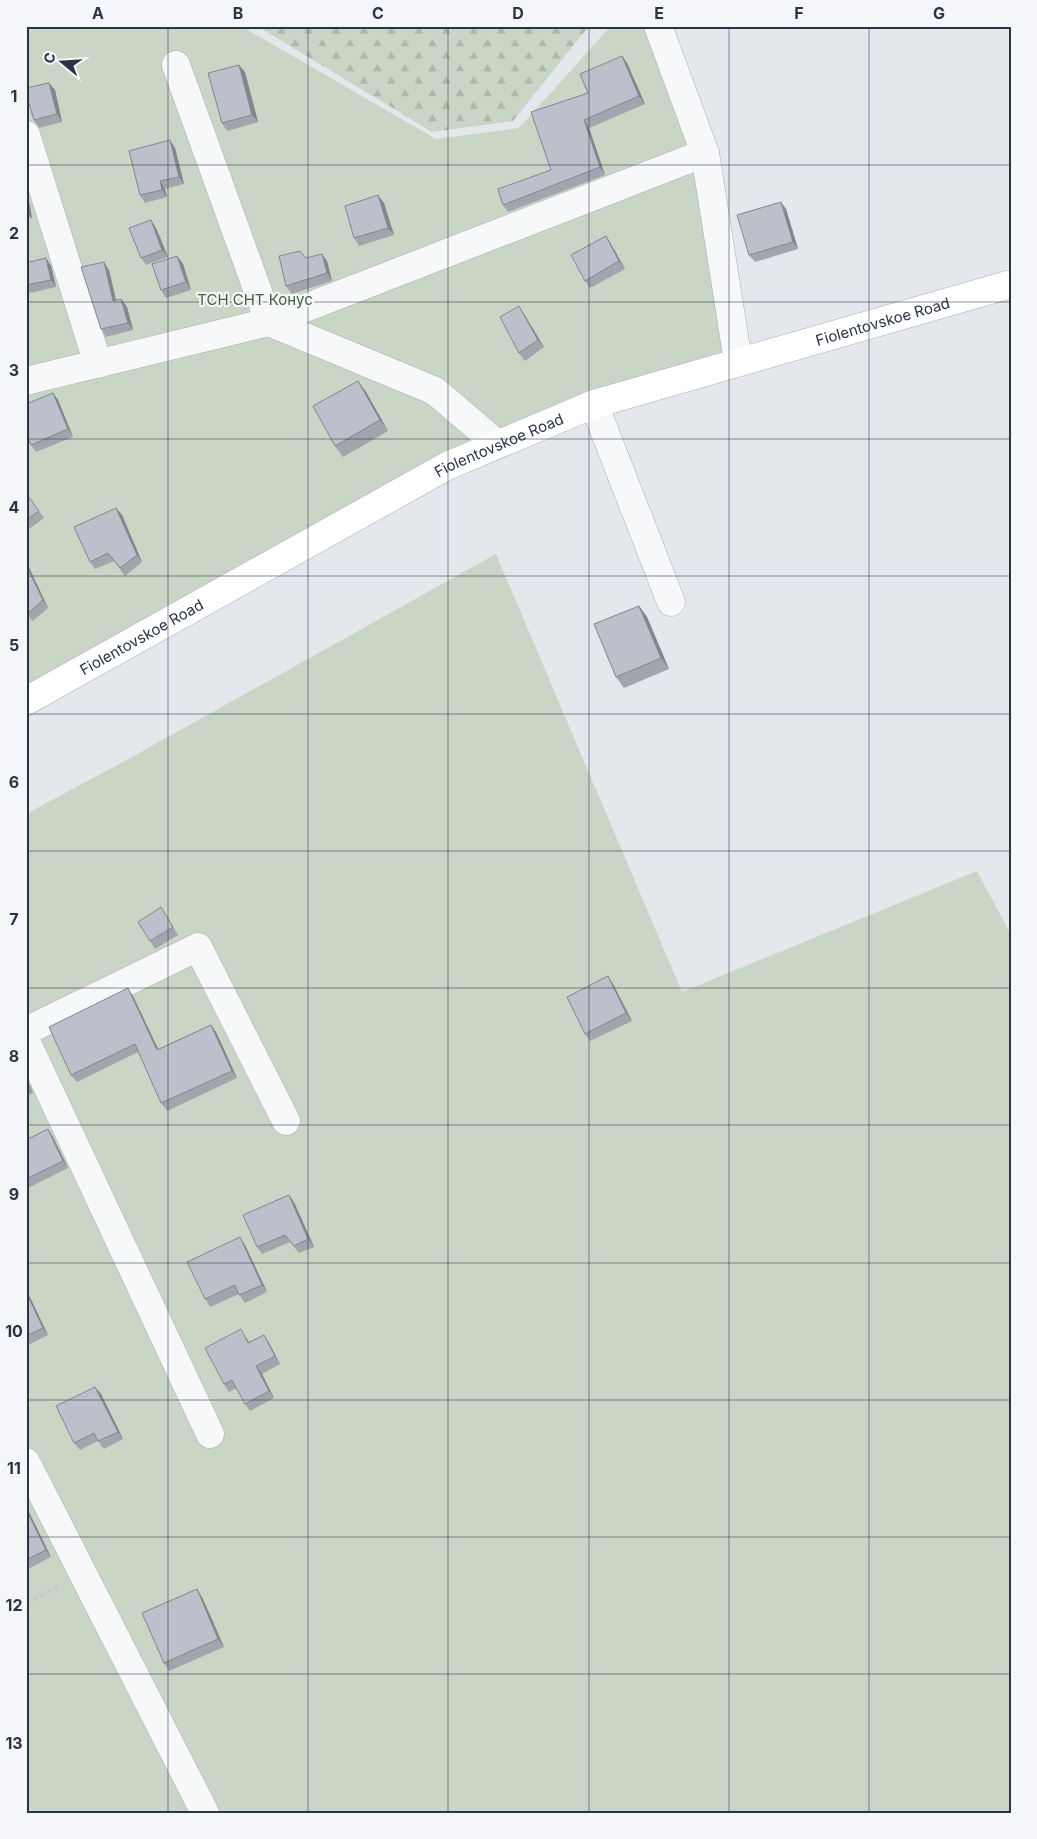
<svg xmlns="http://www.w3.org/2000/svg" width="1037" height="1839" viewBox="0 0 1037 1839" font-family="Inter,sans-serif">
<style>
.forest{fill:url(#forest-firs)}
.green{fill:#c9d6c5}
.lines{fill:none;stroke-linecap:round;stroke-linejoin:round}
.minor-casing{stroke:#a9aeb7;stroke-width:29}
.major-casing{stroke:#a3abb8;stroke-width:29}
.path{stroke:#c2c5cb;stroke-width:3;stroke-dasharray:4 4;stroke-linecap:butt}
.minor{stroke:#f7f8fa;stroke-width:28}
.major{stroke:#fff;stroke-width:28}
.wall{fill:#a1a5ae}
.shaded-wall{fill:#83868d}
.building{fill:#bbc0ca;stroke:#83868d}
.grid{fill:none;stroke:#2b3445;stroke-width:1;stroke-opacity:0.55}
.labels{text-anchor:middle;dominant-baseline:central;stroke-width:4.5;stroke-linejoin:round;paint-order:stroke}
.park-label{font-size:15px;fill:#3f6138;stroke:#f4f6f9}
.street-label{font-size:15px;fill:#2b3445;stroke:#f4f6f9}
.neatline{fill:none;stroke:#2b3445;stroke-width:2}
.grid-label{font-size:16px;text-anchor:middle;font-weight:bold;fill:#2b3445}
</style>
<defs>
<pattern id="forest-firs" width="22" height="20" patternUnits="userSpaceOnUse" patternTransform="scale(1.25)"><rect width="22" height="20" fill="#c9d6c5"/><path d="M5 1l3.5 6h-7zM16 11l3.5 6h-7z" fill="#adb8ab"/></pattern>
</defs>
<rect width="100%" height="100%" fill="#e4e7ec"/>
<path class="forest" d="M257 26H589L513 121 432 132Z"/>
<g class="green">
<path d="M26 26H241L436 139 519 128 611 26H644L700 168 726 356 591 392 26 688Z"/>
<path d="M496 554 682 992 977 871 1011 935V1813H26V814L123 762Z"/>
</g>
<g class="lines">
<defs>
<g id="minor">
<path d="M658 26 705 153 738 361"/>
<path d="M176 65 269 322 705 153"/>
<path d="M26 135 98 364"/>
<path d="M26 381 269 322 435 391 497 444"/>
<path d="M594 404 671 602"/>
<path d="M26 1031 198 947 286 1121"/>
<path d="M26 1041 210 1434"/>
<path d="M26 1462 205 1813"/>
</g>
<g id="major">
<path id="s1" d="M26 701 447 466 594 404 1011 284"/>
</g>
</defs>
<use href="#minor" class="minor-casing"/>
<use href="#major" class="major-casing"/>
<path class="path" d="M26 1604 60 1585"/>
<use href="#minor" class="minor"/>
<use href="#major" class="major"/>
</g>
<g class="wall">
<path d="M622 56 627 63 645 104 589 128 605 175 508 212 503 205 551 170 588 93Z"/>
<path d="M245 72 258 122 227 131 222 123Z"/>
<path d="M49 83 55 90 62 122 39 128 34 120Z"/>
<path d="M170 140 175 148 184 184 165 189 167 197 145 203 140 195Z"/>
<path d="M26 193 28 196 32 218 26 219Z"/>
<path d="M384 203 394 235 359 246 354 238Z"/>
<path d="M786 209 798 249 755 262 749 255Z"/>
<path d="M156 228 168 257 146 265 141 258Z"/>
<path d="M606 236 611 244 625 269 590 288 585 281Z"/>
<path d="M177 256 183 264 191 290 166 298 161 290Z"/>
<path d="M306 258 327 261 332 281 292 294 286 286Z"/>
<path d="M26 263 51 266 56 287 30 293 26 288Z"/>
<path d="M109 270 116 300 121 299 127 307 133 330 106 337 101 329Z"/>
<path d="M524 314 544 347 525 361 519 353Z"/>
<path d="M366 392 388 431 343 457 335 446Z"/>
<path d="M53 393 58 400 73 437 36 452 31 445Z"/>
<path d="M26 493 44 518 26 531Z"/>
<path d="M122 515 142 562 125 576 114 561 95 569 90 562Z"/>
<path d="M26 561 48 608 33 621 26 614Z"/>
<path d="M639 606 647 617 669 669 624 688 616 677Z"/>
<path d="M166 915 178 935 155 949 150 941Z"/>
<path d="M613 984 632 1021 590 1041 585 1034Z"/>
<path d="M133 996 158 1049 211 1025 216 1032 237 1078 167 1111 161 1103 138 1052 77 1082 71 1075Z"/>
<path d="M26 1078 33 1093 26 1096Z"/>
<path d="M48 1129 53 1137 68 1168 26 1189V1140Z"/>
<path d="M294 1202 314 1247 299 1253 290 1242 262 1254 257 1247Z"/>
<path d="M245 1245 267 1292 245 1303 239 1294 210 1307 205 1299Z"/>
<path d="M26 1289 48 1335 26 1346Z"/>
<path d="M264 1335 269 1343 280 1364 262 1374 274 1398 250 1411 245 1404 237 1388 229 1392 224 1384 246 1337 250 1343Z"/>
<path d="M95 1387 101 1394 123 1439 104 1449 98 1441 80 1450 74 1443Z"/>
<path d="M26 1506 51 1557 26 1570Z"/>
<path d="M202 1597 224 1647 169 1671 164 1663Z"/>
</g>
<g class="shaded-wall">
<path d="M622 56 627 63 645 104 639 96Z"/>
<path d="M239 65 245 72 258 122 252 115Z"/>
<path d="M49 83 55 90 62 122 57 114Z"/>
<path d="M584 120 589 128 605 175 600 167Z"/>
<path d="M170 140 175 148 184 184 179 177Z"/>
<path d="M160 181 165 189 167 197 162 190Z"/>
<path d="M26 193 28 196 32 218 26 210Z"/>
<path d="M378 195 384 203 394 235 388 228Z"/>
<path d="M781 202 786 209 798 249 793 242Z"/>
<path d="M151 220 156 228 168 257 162 250Z"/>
<path d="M606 236 611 244 625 269 619 261Z"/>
<path d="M322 254 327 261 332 281 327 273Z"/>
<path d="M177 256 183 264 191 290 186 282Z"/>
<path d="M46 258 51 266 56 287 51 280Z"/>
<path d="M104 262 109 270 118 309 113 301Z"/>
<path d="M121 299 127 307 133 330 128 323Z"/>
<path d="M519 306 524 314 544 347 538 340Z"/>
<path d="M358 381 366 392 388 431 380 420Z"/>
<path d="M53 393 58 400 73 437 68 429Z"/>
<path d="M116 508 122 515 142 562 137 555Z"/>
<path d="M26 561 48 608 43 600 26 565Z"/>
<path d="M639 606 647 617 669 669 661 658Z"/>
<path d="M608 976 613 984 632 1021 626 1013Z"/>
<path d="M128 988 133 996 162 1057 157 1050Z"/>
<path d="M211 1025 216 1032 237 1078 232 1071Z"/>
<path d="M26 1078 33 1093 26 1082Z"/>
<path d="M48 1129 53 1137 68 1168 63 1161Z"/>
<path d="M289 1195 294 1202 314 1247 308 1239Z"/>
<path d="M240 1237 245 1245 267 1292 262 1285Z"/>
<path d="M26 1289 48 1335 43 1328 26 1292Z"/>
<path d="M264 1335 269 1343 280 1364 275 1356Z"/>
<path d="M256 1366 262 1374 274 1398 269 1391Z"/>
<path d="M95 1387 101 1394 123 1439 118 1432Z"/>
<path d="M26 1506 51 1557 46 1550 26 1509Z"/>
<path d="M197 1589 202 1597 224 1647 218 1639Z"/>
</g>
<g class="building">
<path d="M622 56 639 96 584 120 600 167 503 205 498 189 551 170 531 112 588 93 580 74Z"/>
<path d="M239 65 252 115 222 123 208 73Z"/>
<path d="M49 83 57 114 34 120 26 94V88Z"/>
<path d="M170 140 179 177 160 181 162 190 140 195 129 151Z"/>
<path d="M378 195 388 228 354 238 345 206Z"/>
<path d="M781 202 793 242 749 255 737 215Z"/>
<path d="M151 220 162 250 141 258 129 228Z"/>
<path d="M606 236 619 261 585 281 571 255Z"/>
<path d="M300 251 306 258 322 254 327 273 286 286 279 256Z"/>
<path d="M177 256 186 282 161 290 152 264Z"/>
<path d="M46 258 51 280 26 285V263Z"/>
<path d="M104 262 113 301 121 299 128 323 101 329 81 267Z"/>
<path d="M519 306 538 340 519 353 500 317Z"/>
<path d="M358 381 380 420 335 446 313 406Z"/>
<path d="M53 393 68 429 31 445 26 434V404Z"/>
<path d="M26 493 39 511 26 520Z"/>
<path d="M116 508 137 555 120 568 108 553 90 562 74 527Z"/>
<path d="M26 565 43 600 27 614 26 613Z"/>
<path d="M639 606 661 658 616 677 594 624Z"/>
<path d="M161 907 173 927 150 941 138 922Z"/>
<path d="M608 976 626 1013 585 1034 567 997Z"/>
<path d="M128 988 157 1050 211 1025 232 1071 161 1103 135 1044 71 1075 49 1027Z"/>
<path d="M48 1129 63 1161 26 1179V1140Z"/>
<path d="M289 1195 308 1239 294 1246 285 1235 257 1247 243 1215Z"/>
<path d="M240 1237 262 1285 239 1295 235 1285 205 1299 187 1262Z"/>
<path d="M26 1292 43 1328 26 1336Z"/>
<path d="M241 1329 248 1343 264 1335 275 1356 256 1366 269 1391 245 1404 232 1380 224 1384 205 1348Z"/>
<path d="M95 1387 118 1432 98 1441 94 1433 74 1443 56 1406Z"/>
<path d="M26 1509 46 1550 26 1560Z"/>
<path d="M197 1589 218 1639 164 1663 142 1613Z"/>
</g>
<path class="grid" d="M168 26V1813M308 26V1813M448 26V1813M589 26V1813M729 26V1813M869 26V1813M26 165H1011M26 302H1011M26 439H1011M26 576H1011M26 714H1011M26 851H1011M26 988H1011M26 1125H1011M26 1263H1011M26 1400H1011M26 1537H1011M26 1674H1011"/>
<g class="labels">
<g class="park-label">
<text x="255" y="299">ТСН СНТ Конус</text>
</g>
<g class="street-label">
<text stroke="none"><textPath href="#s1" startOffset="942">Fiolentovskoe Road</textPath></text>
<text stroke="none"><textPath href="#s1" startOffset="538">Fiolentovskoe Road</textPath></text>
<text stroke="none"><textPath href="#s1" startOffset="132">Fiolentovskoe Road</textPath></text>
</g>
</g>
<rect width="1037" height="1839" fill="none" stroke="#f4f6f9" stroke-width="55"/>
<g transform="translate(62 62) rotate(288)" stroke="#f4f6f9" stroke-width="4" paint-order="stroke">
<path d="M0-4L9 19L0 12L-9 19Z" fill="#2b3445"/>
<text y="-8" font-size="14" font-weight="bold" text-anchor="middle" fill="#2b3445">С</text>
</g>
<rect x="28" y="28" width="982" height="1784" class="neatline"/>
<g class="grid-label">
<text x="98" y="19">A</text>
<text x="238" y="19">B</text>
<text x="378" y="19">C</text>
<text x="518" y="19">D</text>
<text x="659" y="19">E</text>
<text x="799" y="19">F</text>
<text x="939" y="19">G</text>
<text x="14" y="102">1</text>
<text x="14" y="239">2</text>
<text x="14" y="376">3</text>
<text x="14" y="513">4</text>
<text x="14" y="651">5</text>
<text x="14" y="788">6</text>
<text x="14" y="925">7</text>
<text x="14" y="1062">8</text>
<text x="14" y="1200">9</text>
<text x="14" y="1337">10</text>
<text x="14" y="1474">11</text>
<text x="14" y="1611">12</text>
<text x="14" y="1749">13</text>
</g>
</svg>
